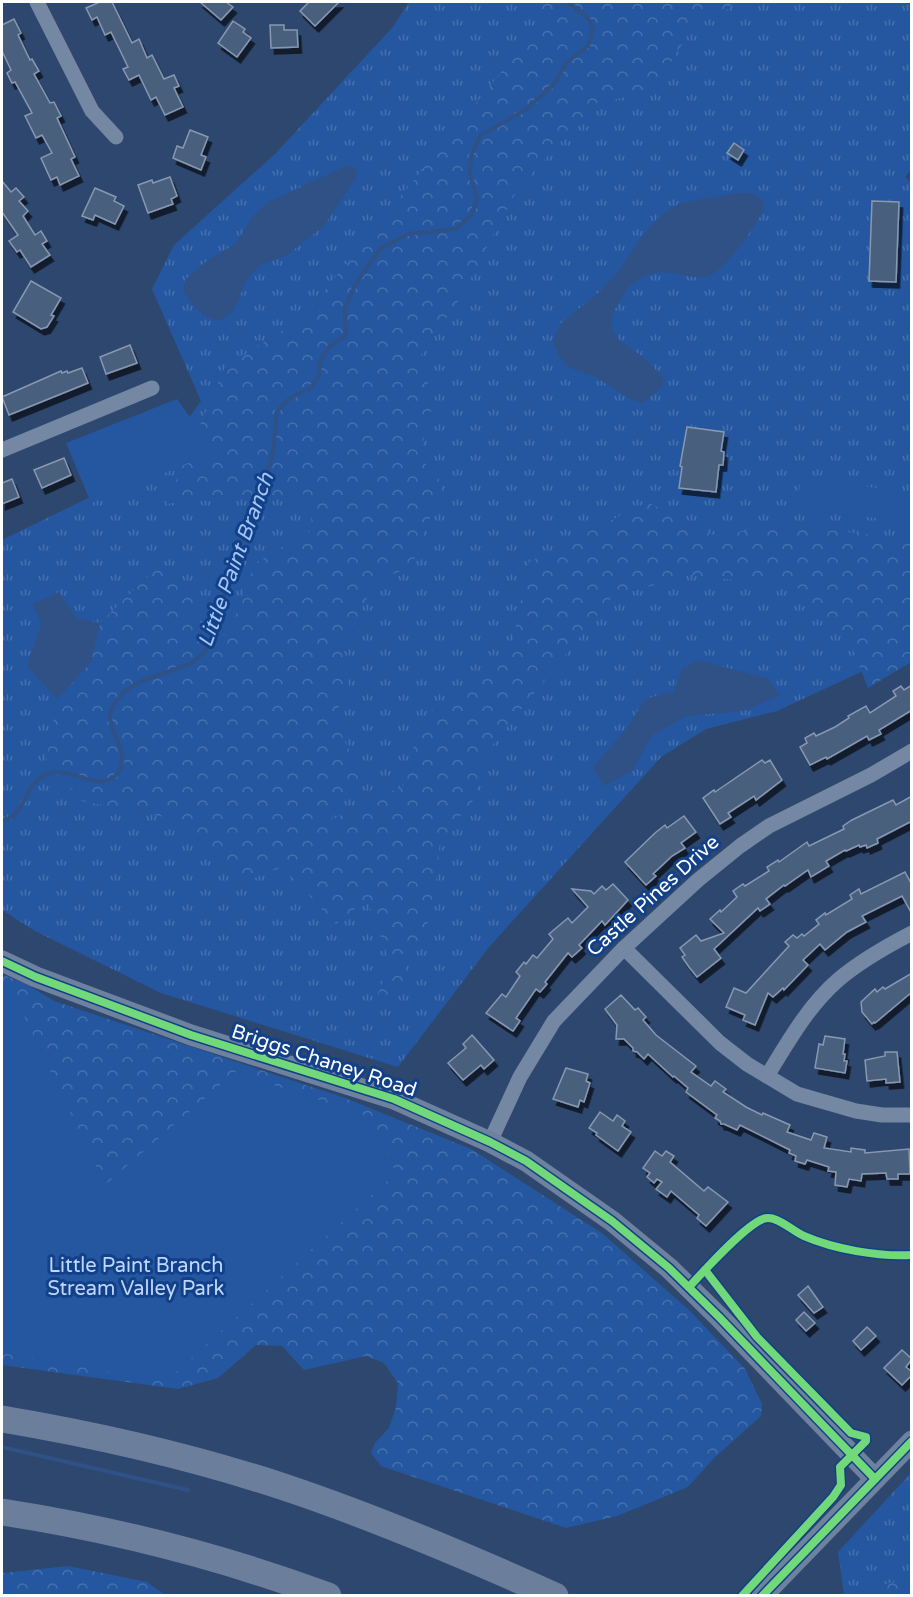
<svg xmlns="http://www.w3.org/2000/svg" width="913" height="1597" viewBox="0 0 913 1597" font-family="'Varela Round',sans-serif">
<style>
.grass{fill:url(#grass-tufts)}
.forest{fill:url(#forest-crowns)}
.green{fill:#2557a0}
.water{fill:#2f5186}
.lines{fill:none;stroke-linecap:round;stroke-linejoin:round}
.stream{stroke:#2f5186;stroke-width:4}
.building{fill:#4a5f7e;stroke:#8898b1;stroke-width:1.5;filter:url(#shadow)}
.minor{stroke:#7487a3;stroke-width:15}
.secondary{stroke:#6e829f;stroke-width:21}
.motorway{stroke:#6b7e9b;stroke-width:27}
.cycleway-casing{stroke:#124189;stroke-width:11}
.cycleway{stroke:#71d979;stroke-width:8}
.labels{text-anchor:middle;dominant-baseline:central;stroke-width:6;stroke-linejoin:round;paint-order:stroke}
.street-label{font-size:20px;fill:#fff;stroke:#124189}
.park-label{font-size:20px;fill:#bed7fc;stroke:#124189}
.water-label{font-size:21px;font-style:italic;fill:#a3c6f8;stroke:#124189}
</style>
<defs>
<pattern id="grass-tufts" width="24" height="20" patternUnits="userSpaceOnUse" patternTransform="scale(1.5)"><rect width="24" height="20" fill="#2557a0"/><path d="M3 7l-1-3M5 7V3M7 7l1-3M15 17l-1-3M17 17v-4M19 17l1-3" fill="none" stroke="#4670ae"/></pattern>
<pattern id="forest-crowns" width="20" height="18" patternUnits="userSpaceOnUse" patternTransform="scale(1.5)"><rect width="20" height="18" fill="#2557a0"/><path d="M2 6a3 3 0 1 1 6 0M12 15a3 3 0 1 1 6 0" fill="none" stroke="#4670ae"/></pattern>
<filter id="shadow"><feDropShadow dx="3.5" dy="6" stdDeviation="0" flood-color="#0009"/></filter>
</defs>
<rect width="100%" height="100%" fill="#2d476e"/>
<g class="grass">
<path d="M409 2H911L912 168 905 177 912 183 911 637 891 658 777 711 706 729 661 757 489 947 398 1067 161 993 35 931 2 910V540L154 466 201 401 152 289 174 245 275 154 393 27Z"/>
<path d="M911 1473V1578L844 1595 838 1552Z"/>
</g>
<g class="forest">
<path d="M542 2H740L736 6 695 23 653 92 596 103 517 190 461 297 414 365 436 393 419 456 443 484 411 568 377 579 341 649 349 683 334 719 361 774 331 820 403 786 421 719 511 649 529 562 647 502 716 536 781 525 911 539V662L868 688 849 640 819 619 797 587 690 575 612 597 478 763 477 795 440 842 436 881 426 930 408 953 401 994 376 999 390 962 367 899 336 924 282 867 249 880 185 821 82 801 46 762 57 699 91 662 100 623 157 567 195 595 196 629 228 636 255 563 314 529 303 493 166 504 225 367 303 317 541 23Z"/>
<path d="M6 976 26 984 54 1001 345 1098 471 1149 603 1234 691 1312 745 1369 762 1404 761 1416 714 1458 688 1487 617 1516 566 1528 381 1466 371 1453 375 1443 389 1428 396 1407 398 1383 384 1363 366 1356 304 1370 282 1346 256 1345 218 1378 178 1389 2 1365V977Z"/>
<path d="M68 1566 147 1582 165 1595H2V1573Z"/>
<path d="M911 1578V1595H843H844Z"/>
</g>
<g class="green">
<path d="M177 399 215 452 91 503 66 443Z"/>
<path d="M800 479 911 492V522L798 509Z"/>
<path d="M2 984 11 989 105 1185 235 1072 369 1117 396 1173 165 1382 2 1353Z"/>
</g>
<g class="water">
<path d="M346 166 355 167 357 176 324 226 287 255 260 265 247 279 234 310 221 321C204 319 191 305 183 290L186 279 204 263 236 243 253 216 268 202Z"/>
<path d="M738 193H751L762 199 764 210C754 227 727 270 708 276 691 281 672 269 654 273 640 276 628 285 622 297 619 303 613 311 612 317 608 340 630 346 644 358 651 364 657 371 663 378V386L643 403 630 399 594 376 568 367 559 356 553 341 560 324 596 295 619 271 643 235 660 216 680 203Z"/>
<path d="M59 592 76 618 100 623 91 662 57 699 27 666 41 624 33 604Z"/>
<path d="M698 660 766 678 781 695 743 711 687 716 652 735 632 771 604 786 593 768 627 728 645 699 674 691 682 669Z"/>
</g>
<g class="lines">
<g class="stream">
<path d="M2 821C29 815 22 780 51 773 70 767 99 793 116 775 136 752 100 728 113 706 129 677 165 676 191 663 199 659 205 651 210 644L235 555 259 506 273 451 277 411 290 398 311 388 319 375 320 361 329 347 346 335 345 308 355 285 380 249 408 234 456 229 472 214 477 198 470 174 471 155 480 136 528 108 554 84 566 63 588 46 593 27 587 17 567 2"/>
<path d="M2 1447 188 1490"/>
</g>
</g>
<g class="building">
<path d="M100 2H112L132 43 139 39 147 58 152 55 164 79 174 75 179 86 174 88 183 107 165 115 156 97 151 100 139 75 129 80 123 69 128 67 111 32 105 35 97 17 92 20 86 8Z"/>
<path d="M200 2H226L233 7 221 20Z"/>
<path d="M309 2H339L315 26 300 11Z"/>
<path d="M14 19 21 33 18 35 30 60 32 59 39 71 34 74 50 103 54 102 61 116 57 118 75 157 71 159 79 176 60 185 57 177 51 180 41 158 52 153 42 135 36 138 25 116 32 113 15 82 12 83 7 73 11 70 2 51V25Z"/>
<path d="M233 21 245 29 243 32 251 38 237 57 218 43Z"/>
<path d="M270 25H284V30H297L298 47 271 48Z"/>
<path d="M190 130 208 137 201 155 206 157 201 170 173 158 177 146 183 148Z"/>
<path d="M734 143 744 150 738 160 727 153Z"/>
<path d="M170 177 177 196 171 199 173 204 148 213 138 185 152 180 153 183Z"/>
<path d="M2 181 11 192 16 188 24 197 19 201 28 211 23 216 35 235 41 231 47 241 42 244 50 255 31 267 20 250 17 252 9 241 18 235 2 212Z"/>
<path d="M95 188 116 197 114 201 124 206 115 224 95 215 93 220 82 216Z"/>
<path d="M872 201 899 202 896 282 869 281Z"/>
<path d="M31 281 61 298 51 315 54 316 47 327 41 329 13 312Z"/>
<path d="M130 345 137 363 106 374 100 357Z"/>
<path d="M82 368 88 383 9 415 2 397 61 371 62 373 67 371 68 373Z"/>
<path d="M687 427 724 432 721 451 724 452 723 465H719L716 492 679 488 682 467 680 466Z"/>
<path d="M64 458 71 475 42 488 34 470Z"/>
<path d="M12 479 19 497 2 504V483Z"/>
<path d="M912 685V710L879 730 881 734 869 740 867 736 827 759 826 757 810 765 800 747 807 743 805 738 814 733 816 736 835 727 849 718 848 716 866 706 870 713 896 696 893 691 901 686 904 690Z"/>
<path d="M762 760 765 763 770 760 782 780 756 800 754 796 728 813 731 817 720 824 703 798 714 790 715 792Z"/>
<path d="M912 796V821L877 839 878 843 867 848 866 845 860 847 859 845 846 851 845 850 826 861 829 866 811 877 808 870 785 886 784 885 766 899 770 904 760 911 758 908 714 949 721 958 697 977 689 967 682 957 685 955 680 948 696 935 701 941 724 933 710 919 720 910 721 912 737 897 733 891 743 884 745 886 769 871 767 867 778 860 779 862 807 842 809 846 844 829 843 826 852 820 893 800 896 805Z"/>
<path d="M684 816 696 832 681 843 685 848 672 856 653 874 656 876 646 885 625 862 655 833 665 825 667 828Z"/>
<path d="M905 872 912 885V914L902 896 862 916 866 922 847 932 825 950 820 944 803 960 808 965 784 990 783 988 773 997 768 993 755 1025 743 1020 745 1015 726 1007 734 988 746 993 789 946 785 942 793 935 797 938 802 934 804 936 819 924 816 920 825 913 826 915 852 899 850 895 859 889 861 894Z"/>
<path d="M613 884 628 900 605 925 602 921 579 945 582 948 572 957 568 953 545 982 547 984 540 992 536 989 516 1018 520 1021 513 1031 486 1013 502 994 506 997 520 976 516 972 524 962 526 964 533 955 537 958 553 939 549 934 568 918 572 923 588 907 572 889 591 891 594 894 602 886 606 890Z"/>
<path d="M912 973V992L875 1023 874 1022 872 1024 862 1012 861 1002 875 989 877 992 883 987 885 989Z"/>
<path d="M621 995 635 1010 638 1008 646 1017 643 1020 656 1035 696 1066 691 1072 711 1086 715 1081 726 1089 723 1092 746 1107 762 1115 763 1113 790 1125 787 1132 811 1140 814 1133 827 1137 824 1148 851 1152V1148L865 1150V1153L909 1149 910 1174H898V1179H887L886 1173 862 1174 861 1181 849 1179 847 1187 835 1185 836 1172 828 1171 829 1167 807 1160 805 1164 795 1161 796 1156 789 1153 790 1150 740 1125 737 1130 724 1124H721L720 1121 715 1118 717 1115 686 1092 688 1088 674 1076 673 1077 648 1054 644 1059 637 1052 633 1051V1048L624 1039H616L617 1025 605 1009Z"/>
<path d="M472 1035 494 1060 484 1069 481 1065 463 1080 448 1063 466 1048 463 1044Z"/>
<path d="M825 1036 845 1039 843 1054H845L844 1061H847L845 1073 815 1068 819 1044 823 1045Z"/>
<path d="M885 1052H897L900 1082 886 1083V1079L867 1081 865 1060 885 1056Z"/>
<path d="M566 1068 588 1074 586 1081 590 1083 584 1102 580 1100 578 1107 553 1099Z"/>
<path d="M600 1112 613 1121 617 1115 625 1121 622 1126 631 1132 618 1151 596 1135 597 1133 589 1128Z"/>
<path d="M655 1151 662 1156 666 1151 674 1156 670 1162 704 1191 708 1187 728 1202 706 1226 697 1218 699 1215 671 1191 667 1197 656 1189 662 1182 657 1179 654 1183 647 1177 650 1173 643 1168Z"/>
<path d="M808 1286 823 1307 814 1313 798 1295Z"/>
<path d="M804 1312 815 1323 806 1331 796 1320Z"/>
<path d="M867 1327 876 1336 861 1350 853 1341Z"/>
<path d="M902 1350 912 1359 906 1367 912 1372V1375L902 1385 884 1368Z"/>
</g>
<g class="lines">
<g class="minor">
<path d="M37 2 92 111 116 137"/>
<path d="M2 450 152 388"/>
<path d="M624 948 720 1043 747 1064 797 1094 856 1111 882 1115H912"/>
<path d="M767 1076C788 1042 808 1006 838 980 859 962 887 946 912 933"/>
<path d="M490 1142 520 1077 554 1021 624 948 698 880 740 846 769 826 871 775 912 751"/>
</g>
<g class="secondary">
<path d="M2 961 36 977 191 1035 394 1099 490 1142 526 1161 612 1221 669 1268 719 1317 875 1479"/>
<path d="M762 1596 912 1441"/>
</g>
<g class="motorway">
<path d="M2 1419C97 1435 193 1457 284 1487 377 1518 466 1556 555 1596"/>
<path d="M2 1512C112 1529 223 1557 328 1596"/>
</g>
<defs>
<g id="cycleway">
<path d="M2 961 36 977 191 1035 394 1099 490 1142 526 1161 612 1221 669 1268 719 1317 875 1479"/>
<path d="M705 1270 757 1337 851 1433 866 1437V1441L840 1467 841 1485 833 1497 742 1596"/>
<path d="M689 1287C704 1271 744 1226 763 1219 776 1214 792 1231 804 1236 834 1249 878 1257 912 1255"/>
<path d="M762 1596 912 1441"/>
</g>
</defs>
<use href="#cycleway" class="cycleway-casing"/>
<use href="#cycleway" class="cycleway"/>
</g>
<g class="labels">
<g class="street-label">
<text transform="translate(653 896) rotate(-42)">Castle Pines Drive</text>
<text transform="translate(324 1061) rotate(18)">Briggs Chaney Road</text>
</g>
<g class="park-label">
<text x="136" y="1266">Little Paint Branch<tspan x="136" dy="23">Stream Valley Park</tspan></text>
</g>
<g class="water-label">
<text transform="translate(236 560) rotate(-70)">Little Paint Branch</text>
</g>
</g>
<rect width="913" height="1597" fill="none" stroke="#ffffff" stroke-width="6"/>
</svg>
